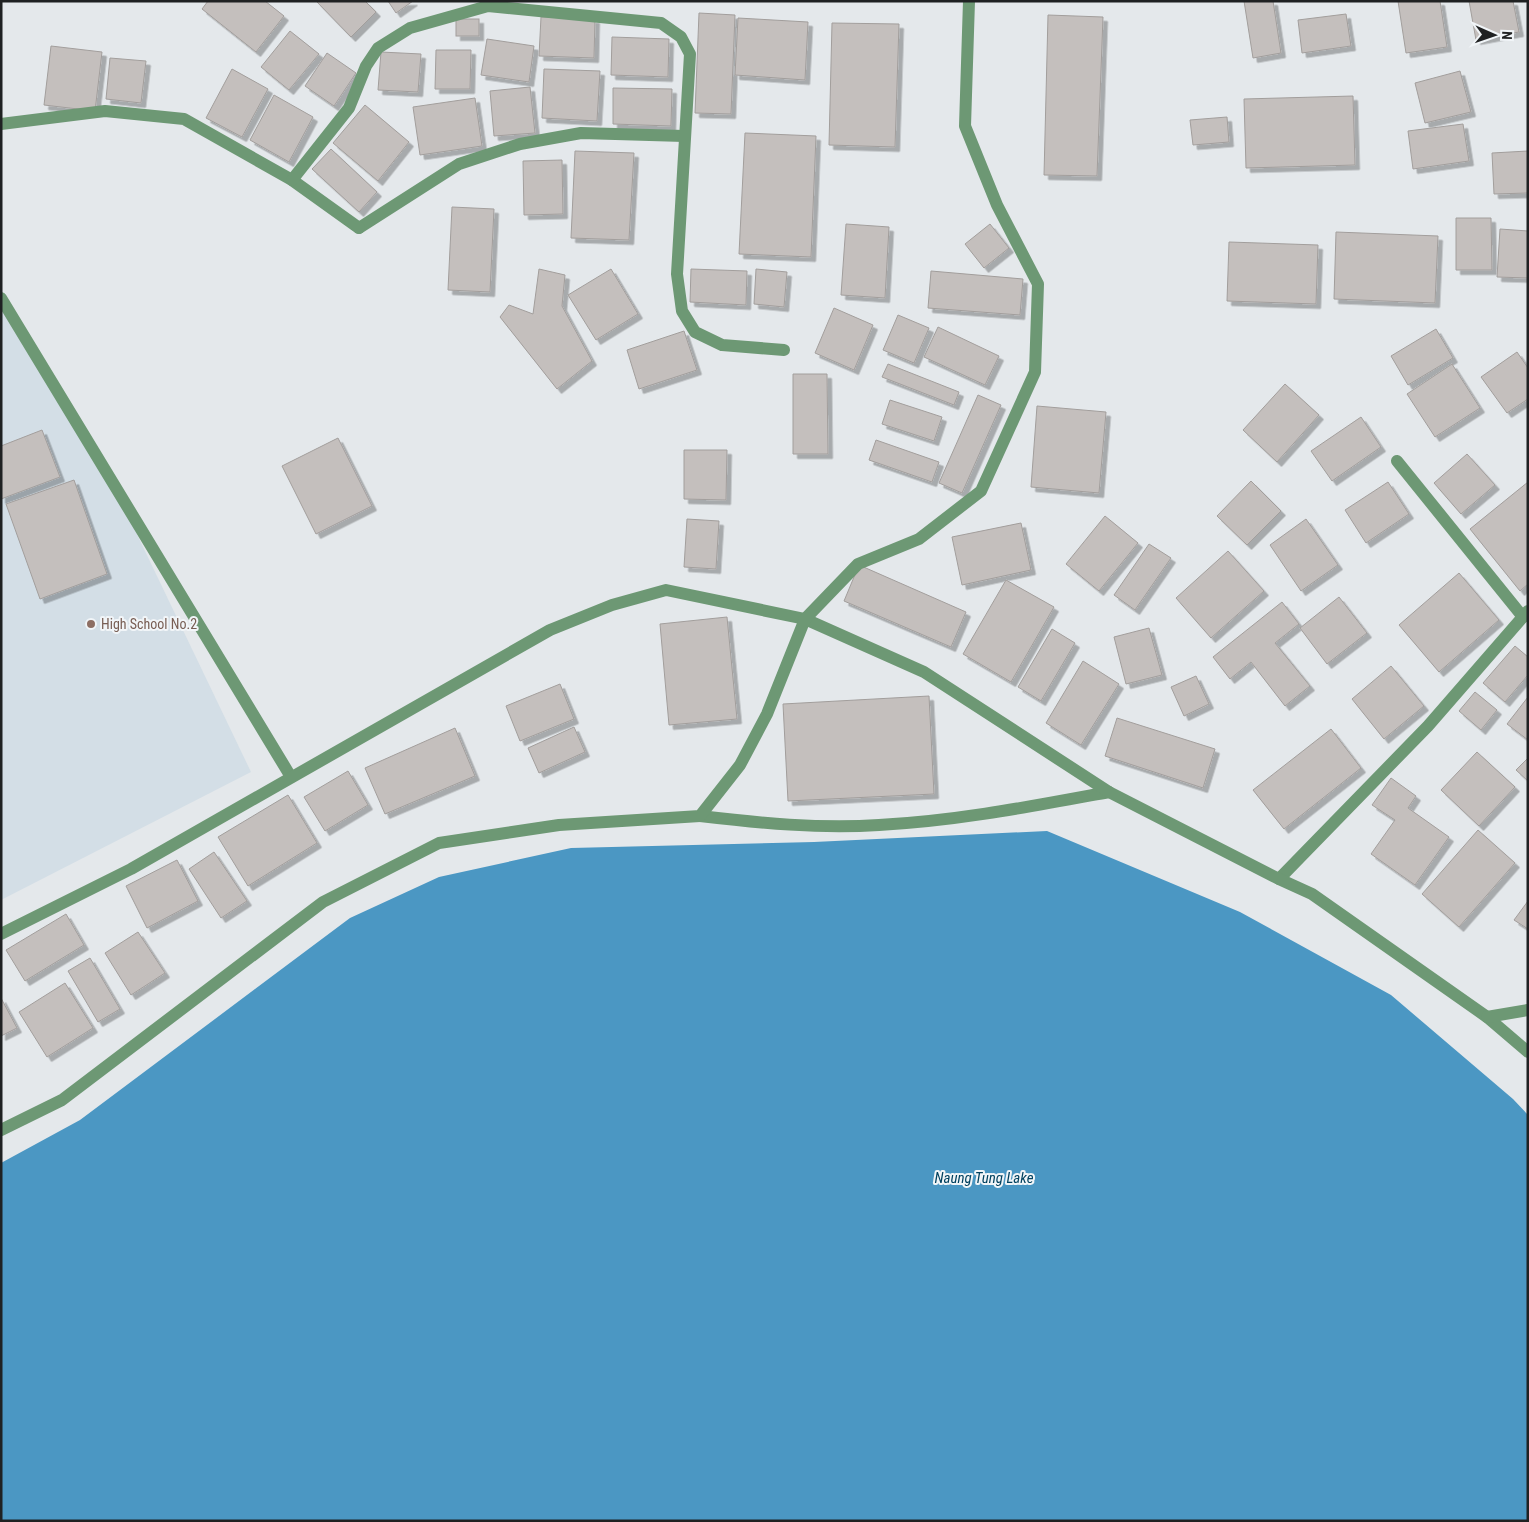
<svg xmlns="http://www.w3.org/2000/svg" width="1529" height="1522" viewBox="0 0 1529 1522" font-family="'Roboto Condensed',sans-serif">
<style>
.built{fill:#d3dee6}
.water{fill:#4b97c3}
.building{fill:#c4bfbd;stroke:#a29e9c;filter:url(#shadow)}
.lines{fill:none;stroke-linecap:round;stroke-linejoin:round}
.service{stroke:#6d9874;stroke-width:12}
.minor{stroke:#6d9874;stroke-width:12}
.education-dot{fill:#8d6e63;stroke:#f1f5f8;stroke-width:2}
.labels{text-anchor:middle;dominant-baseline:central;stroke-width:4;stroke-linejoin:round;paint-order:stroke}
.education-label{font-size:14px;fill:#785e54;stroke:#f1f5f8;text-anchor:start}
.water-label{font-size:15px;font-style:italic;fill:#00415f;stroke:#f1f5f8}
</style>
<defs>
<filter id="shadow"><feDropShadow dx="4.5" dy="4.5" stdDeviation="0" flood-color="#0004"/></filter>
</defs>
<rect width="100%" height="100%" fill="#e4e8eb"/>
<path class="built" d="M1 308 109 476 251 772 1 900Z"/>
<path class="water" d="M1047 831 1240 912 1391 995 1513 1099 1528 1115V1521H1V1163L80 1120 350 918 439 877 571 848 814 842Z"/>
<g class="building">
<path d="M208 1H265L284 16 256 52 202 9Z"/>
<path d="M316 1H365L376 12 351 37Z"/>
<path d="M388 1H413L396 13Z"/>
<path d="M1244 1H1273L1281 53 1253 58Z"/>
<path d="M1398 1H1440L1447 47 1406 53Z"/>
<path d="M1469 1H1513L1519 32 1476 40Z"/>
<path d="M699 13 735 15 731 114 695 113Z"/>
<path d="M1346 14 1351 46 1302 53 1298 20Z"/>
<path d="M1048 15 1103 17 1097 176 1044 175Z"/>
<path d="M541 17 595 19 594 58 539 56Z"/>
<path d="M738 18 808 22 805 80 735 75Z"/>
<rect x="456" y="19" width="23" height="17"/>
<path d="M832 23 899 24 895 147 829 145Z"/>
<path d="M290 31 319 54 289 90 261 67Z"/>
<path d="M612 37 669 39 668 77 611 75Z"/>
<path d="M487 39 534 46 529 82 481 75Z"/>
<path d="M51 46 102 52 95 111 44 105Z"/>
<path d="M436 50H471L470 89H435Z"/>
<path d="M381 52 421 54 418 92 378 90Z"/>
<path d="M327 53 356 73 334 106 305 86Z"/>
<path d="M110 58 146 61 141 103 106 99Z"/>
<path d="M232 69 268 89 242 137 206 118Z"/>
<path d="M544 69 600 71 597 121 542 118Z"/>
<path d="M1460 71 1471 112 1425 123 1415 83Z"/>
<path d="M530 87 535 133 494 136 490 91Z"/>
<path d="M613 88 672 89 671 126 613 124Z"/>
<path d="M274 95 313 117 289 162 250 140Z"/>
<path d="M1353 96 1355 165 1246 168 1244 99Z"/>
<path d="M475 98 482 146 420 155 413 107Z"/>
<path d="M365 105 409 142 378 181 333 143Z"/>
<path d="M1227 117 1229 142 1193 145 1190 120Z"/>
<path d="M1463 124 1469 161 1413 169 1408 131Z"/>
<path d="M745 133 816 136 811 257 739 254Z"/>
<path d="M331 149 377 192 359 212 312 169Z"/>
<path d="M575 151 634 153 629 240 571 238Z"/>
<path d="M1528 151V193L1494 194 1492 153Z"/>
<path d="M562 160 563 214 524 215 523 161Z"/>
<path d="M452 207 494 209 490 292 448 290Z"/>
<path d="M1456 218H1491L1492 270H1456Z"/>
<path d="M846 224 889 227 885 298 841 295Z"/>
<path d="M990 224 1009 248 984 268 965 244Z"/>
<path d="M1500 229 1528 231V278L1497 277Z"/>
<path d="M1336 232 1438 236 1435 303 1334 299Z"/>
<path d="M1229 242 1318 245 1316 304 1227 301Z"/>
<path d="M539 269 565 275 562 306 592 361 557 389 500 317 509 305 533 314Z"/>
<path d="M611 269 638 314 596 340 568 295Z"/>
<path d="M691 269 747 271 746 305 690 302Z"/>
<path d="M756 269 787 272 784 307 754 304Z"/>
<path d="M931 271 1023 279 1020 315 928 308Z"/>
<path d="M834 308 873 325 854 370 815 353Z"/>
<path d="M898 315 929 328 914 363 883 350Z"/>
<path d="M938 327 999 356 985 385 924 357Z"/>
<path d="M1436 329 1453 358 1408 385 1391 356Z"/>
<path d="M684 331 697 370 639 389 627 350Z"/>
<path d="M1517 352 1528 368V399L1507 413 1481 377Z"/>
<path d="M888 364 959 392 954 405 882 377Z"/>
<path d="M1452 364 1480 408 1435 437 1407 394Z"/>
<path d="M793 374H827L828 454H793Z"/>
<path d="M1285 384 1319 415 1277 462 1243 430Z"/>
<path d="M978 395 1001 405 962 493 939 483Z"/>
<path d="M890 400 942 417 934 441 882 424Z"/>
<path d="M1037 406 1106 412 1099 493 1031 487Z"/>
<path d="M1361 417 1381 447 1332 481 1311 451Z"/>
<path d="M42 430 60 477 1 499V446Z"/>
<path d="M338 438 372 506 316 534 282 466Z"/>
<path d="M876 440 939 462 932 482 869 460Z"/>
<path d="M684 450H727L726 500 684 499Z"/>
<path d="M1467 454 1495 485 1461 514 1434 483Z"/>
<path d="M74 480 107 574 40 599 6 504Z"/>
<path d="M1251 481 1281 511 1247 545 1217 516Z"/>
<path d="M1388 482 1409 514 1366 543 1345 510Z"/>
<path d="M1528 482V584L1520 591 1470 529Z"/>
<path d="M1105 516 1138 543 1099 591 1066 564Z"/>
<path d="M687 519 719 521 716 569 684 567Z"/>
<path d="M1306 519 1338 565 1301 591 1270 545Z"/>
<path d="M1021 523 1031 570 962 585 952 537Z"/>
<path d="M1149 544 1171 558 1135 610 1114 595Z"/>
<path d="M1228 551 1264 591 1211 638 1176 598Z"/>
<path d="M859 565 966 612 951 647 844 601Z"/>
<path d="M1459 573 1499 620 1439 672 1399 625Z"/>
<path d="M1006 580 1054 607 1011 682 963 654Z"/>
<path d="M1339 597 1367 633 1327 664 1300 628Z"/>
<path d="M1282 602 1299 624 1275 643 1310 686 1285 706 1251 662 1230 679 1213 657Z"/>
<path d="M727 617 737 719 669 725 660 624Z"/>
<path d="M1149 628 1162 675 1126 684 1114 637Z"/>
<path d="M1052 629 1075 643 1041 701 1018 687Z"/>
<path d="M1515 646 1528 657V675L1505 702 1483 683Z"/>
<path d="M1083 661 1119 684 1081 745 1046 723Z"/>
<path d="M1391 666 1424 706 1384 739 1352 699Z"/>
<path d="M1196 676 1209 704 1184 716 1171 687Z"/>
<path d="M560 684 574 719 520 741 506 706Z"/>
<path d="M1475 692 1497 710 1481 730 1459 711Z"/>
<path d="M929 696 934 794 788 801 783 704Z"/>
<path d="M1528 697V740L1507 724Z"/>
<path d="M1117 718 1215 749 1203 788 1105 756Z"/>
<path d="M574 727 585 752 539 773 528 748Z"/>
<path d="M455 728 475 776 385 814 365 768Z"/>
<path d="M1331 729 1361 768 1284 829 1253 790Z"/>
<path d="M1477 752 1515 787 1479 826 1441 790Z"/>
<path d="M1528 758V781L1516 770Z"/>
<path d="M348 771 368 805 325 831 304 797Z"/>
<path d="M1391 778 1416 796 1408 808 1449 837 1415 885 1371 854 1395 820 1372 805Z"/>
<path d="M288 795 317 843 248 886 218 837Z"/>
<path d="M1478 830 1515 863 1459 927 1422 894Z"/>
<path d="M214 852 247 901 221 918 189 869Z"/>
<path d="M177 860 198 901 147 928 126 886Z"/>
<path d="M1528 901V929L1514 920Z"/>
<path d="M66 914 84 945 25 981 6 950Z"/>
<path d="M138 932 165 973 131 995 105 953Z"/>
<path d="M90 958 120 1009 98 1022 68 971Z"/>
<path d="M65 983 93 1028 47 1057 19 1012Z"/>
<path d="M1 998 17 1028 1 1036Z"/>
</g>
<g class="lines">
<g class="service">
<path d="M359 228 459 164 520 144 581 133 684 136"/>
<path d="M700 816C760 823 819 829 879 825 957 821 1033 806 1109 792"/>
</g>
<g class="minor">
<path d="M1 124 105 111 184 119 292 180 359 228"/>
<path d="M292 180 349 108 366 66 378 48 410 28 488 6 661 23 681 37 690 54 677 274 682 311 695 332 722 345 784 350"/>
<path d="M1 298 291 777"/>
<path d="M1397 461 1523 617"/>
<path d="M1279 879 1428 726 1528 611"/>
<path d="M1 934 131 869 550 630 612 605 666 590 805 619 924 672 1109 792 1279 879 1312 894 1487 1017 1528 1052"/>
<path d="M1487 1017 1528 1010"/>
<path d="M1 1130 62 1100 323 902 439 843 559 825 700 816 740 765 767 714 805 619 858 564 919 539 981 491 1035 372 1038 284 997 205 965 126 969 1"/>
</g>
</g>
<circle class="education-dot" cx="91" cy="624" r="5"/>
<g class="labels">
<g class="education-label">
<text x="101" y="624">High School No.2</text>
</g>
<g class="water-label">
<text x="984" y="1178">Naung Tung Lake</text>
</g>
</g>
<rect width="1529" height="1522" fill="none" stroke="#1f2122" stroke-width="5"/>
<g transform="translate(1494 35) rotate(92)" stroke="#f1f5f8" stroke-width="4" paint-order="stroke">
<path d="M0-4L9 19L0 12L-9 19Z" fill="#1f2122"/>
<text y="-8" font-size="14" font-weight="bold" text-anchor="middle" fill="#1f2122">N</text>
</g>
</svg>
